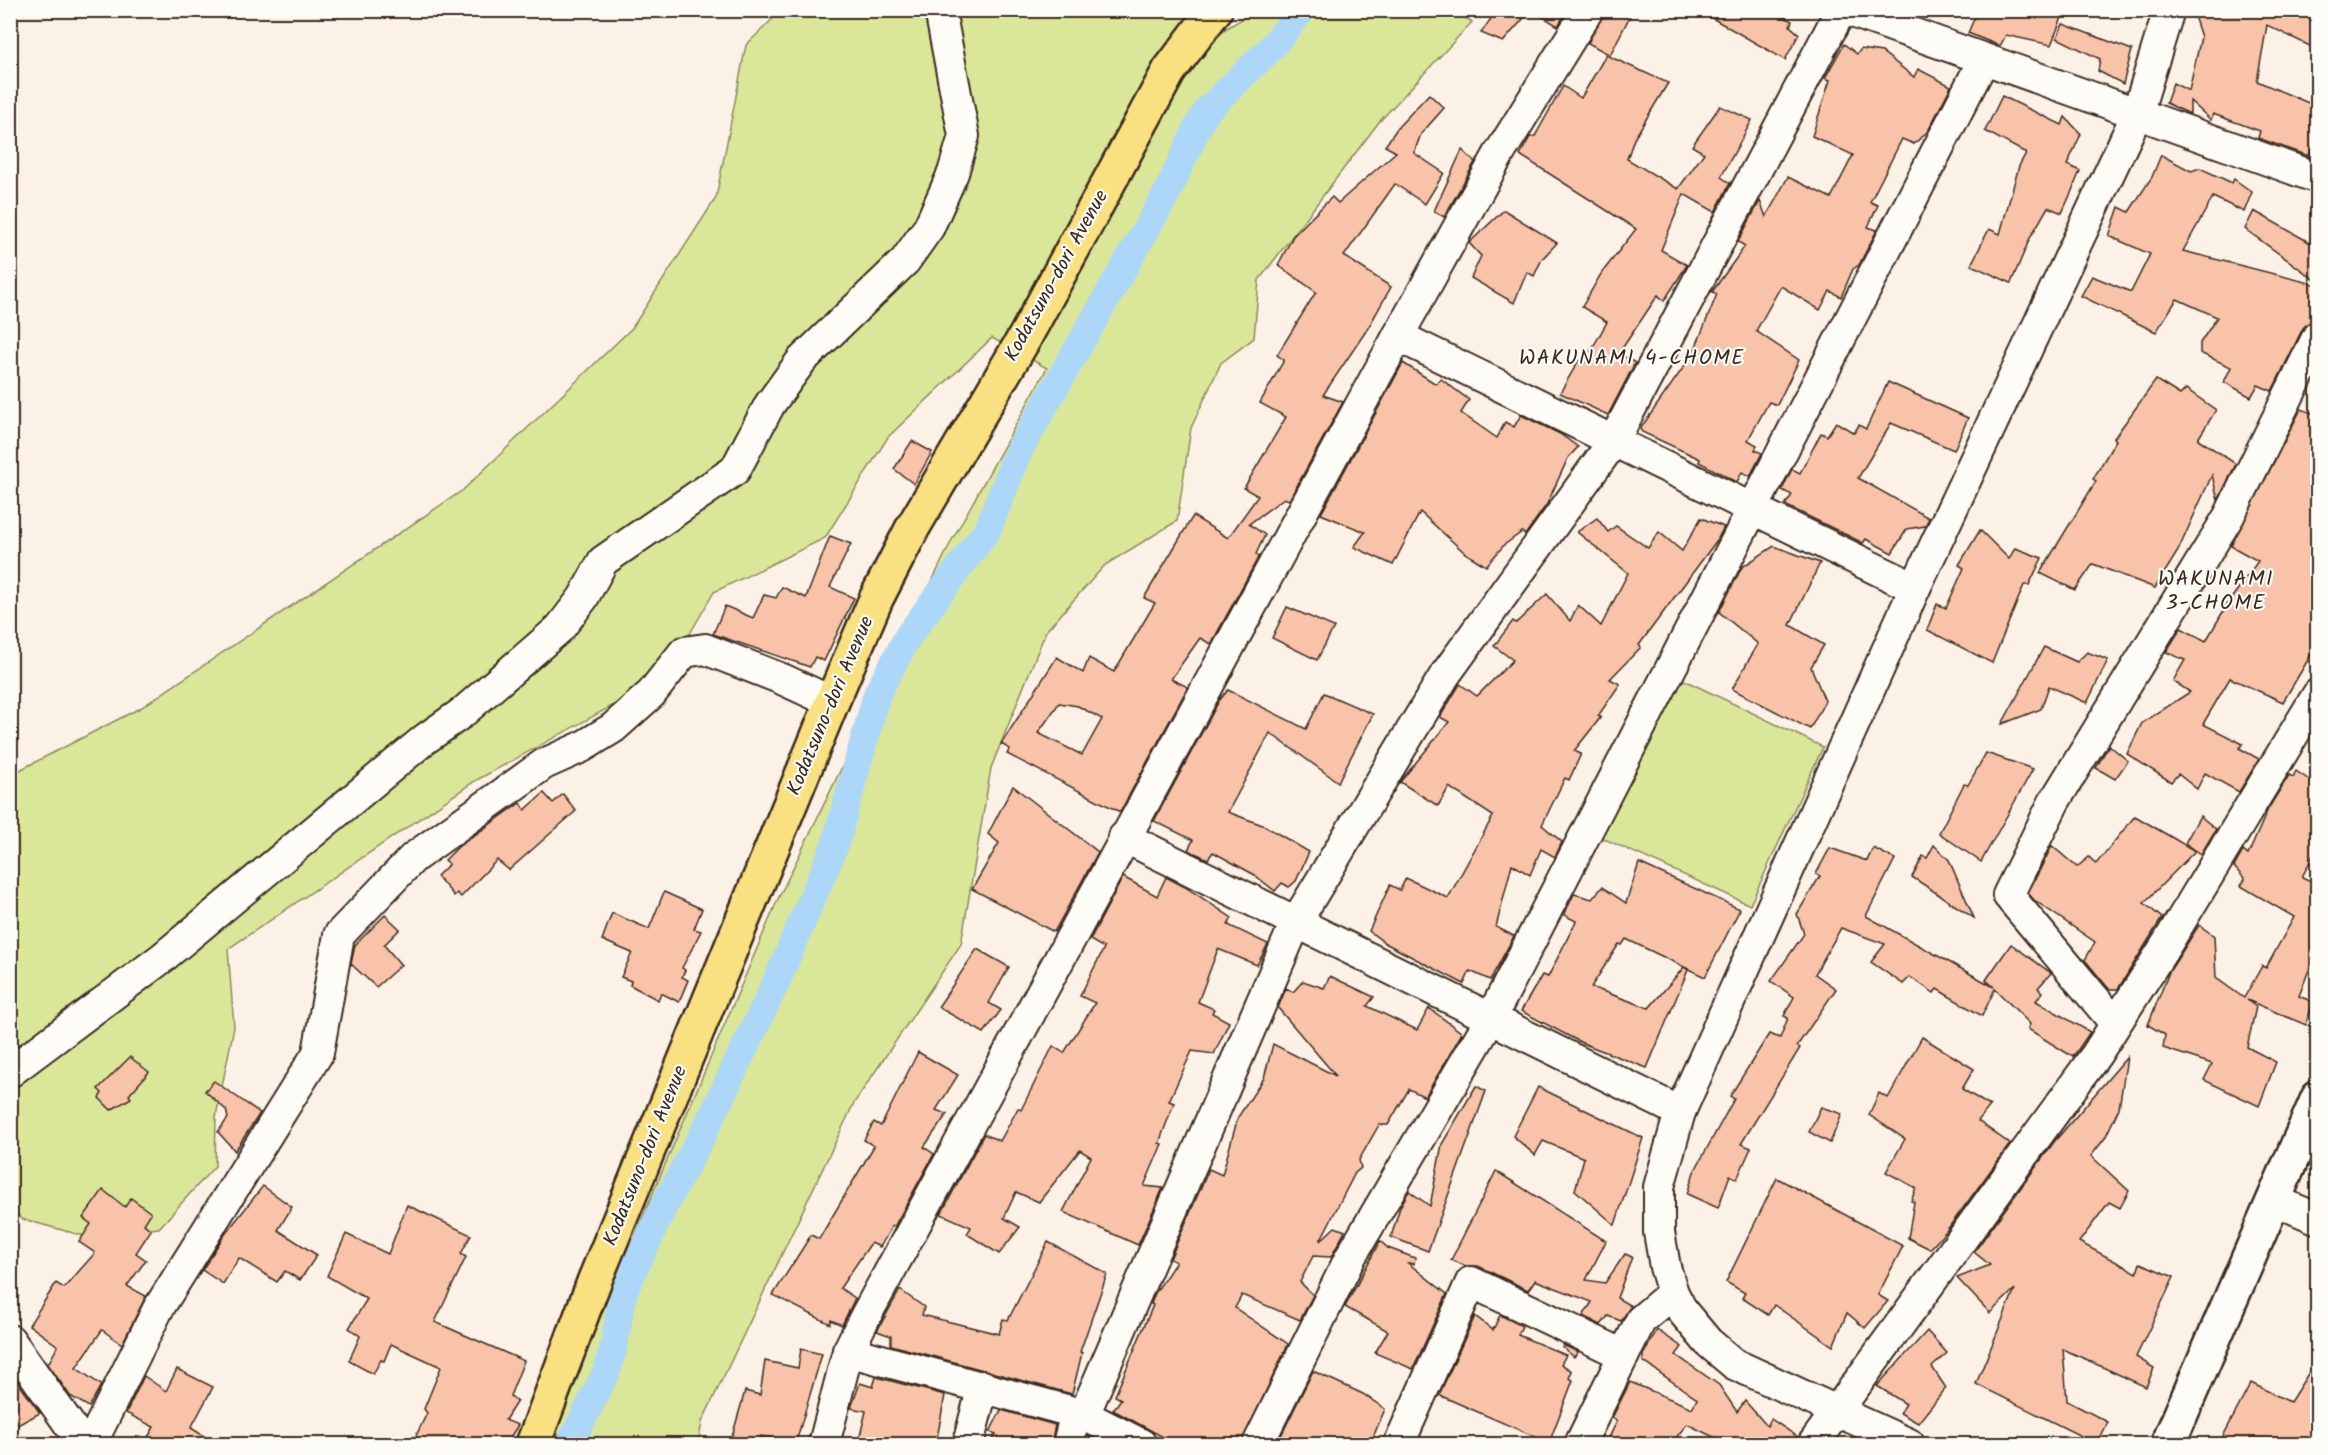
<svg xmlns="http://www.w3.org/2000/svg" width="2328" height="1455" viewBox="0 0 2328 1455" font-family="Kalam,sans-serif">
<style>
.green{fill:#dae799;stroke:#8a885c;stroke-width:1.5}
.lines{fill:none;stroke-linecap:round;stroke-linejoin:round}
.canal{stroke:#add7f8;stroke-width:28}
.building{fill:#f8c3a9;stroke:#3b2a1e;stroke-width:1.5;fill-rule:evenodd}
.minor-casing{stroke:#3b2a1e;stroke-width:34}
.tertiary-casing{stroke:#3b2a1e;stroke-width:38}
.primary-casing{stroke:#3b2a1e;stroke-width:38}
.minor{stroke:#fdfcf7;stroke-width:30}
.tertiary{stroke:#fdfcf7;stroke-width:33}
.primary{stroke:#f9e181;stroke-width:33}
.labels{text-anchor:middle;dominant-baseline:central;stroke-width:4.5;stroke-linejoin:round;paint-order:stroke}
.street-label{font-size:20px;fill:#3b2a1e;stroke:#fdfcf7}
.neighbourhood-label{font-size:21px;letter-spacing:1.5px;fill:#3b2a1e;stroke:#fdfcf7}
</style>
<rect width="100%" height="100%" fill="#fcf1e7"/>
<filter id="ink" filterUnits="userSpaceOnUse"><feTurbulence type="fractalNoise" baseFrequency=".0167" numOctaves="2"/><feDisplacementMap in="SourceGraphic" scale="12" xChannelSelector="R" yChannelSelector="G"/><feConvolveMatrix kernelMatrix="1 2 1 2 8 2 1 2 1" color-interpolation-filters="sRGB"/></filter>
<g filter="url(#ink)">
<g class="green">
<path d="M1256 10 1453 11 1472 22 1379 122 1259 280 1254 338 1221 363 1191 428 1177 521 1105 565 1046 631 991 768 961 944 854 1103 702 1422 698 1444H567L553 1428 778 899 952 540 1047 368 992 338 888 437 825 538 714 592 665 677 475 781 228 949 234 1027 216 1116 215 1166 159 1228 84 1236 22 1219 11 1208 10 775 142 707 463 490 632 328 716 198 746 45 781 11H1213L1221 32Z"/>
<path d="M1682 679 1823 747 1750 905 1600 837Z"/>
</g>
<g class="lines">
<g class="canal">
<path d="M908 636 988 529 1018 452 1168 191 1200 122 1208 109 1270 49 1302 10"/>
<path d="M570 1444 606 1373 613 1350 623 1293 665 1204 704 1132 774 987 835 845 877 694 906 640"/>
</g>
</g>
<g class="building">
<path d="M1497 10H1531L1503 42 1481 33Z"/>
<path d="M1532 10H1567L1558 26Z"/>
<path d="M1605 10H1633L1610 55 1588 43Z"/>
<path d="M1698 10H1772L1792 21 1790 26 1799 34 1785 60Z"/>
<path d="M1971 10H2065L2051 45 2006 35 2000 46 1968 33 1976 14Z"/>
<path d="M2192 10H2318V50L2267 25 2257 81 2318 107V134L2309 156 2258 138 2260 131 2213 114 2211 120 2190 101V114L2166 103 2173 83 2189 91 2201 37Z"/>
<path d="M2063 24 2132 50 2123 84 2098 71 2100 59 2057 38Z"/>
<path d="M1844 44 1857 54 1861 49 1882 52 1914 77 1918 69 1951 86 1928 131 1914 144 1902 139 1870 202 1878 205 1868 227 1877 230 1859 265 1853 269 1841 297 1830 291 1820 310 1781 286 1756 331 1799 360 1777 405 1769 402 1748 440 1757 445 1755 450 1762 453 1750 476 1742 472 1737 482 1699 462 1700 459 1642 432 1640 429 1693 354 1717 294 1712 292 1745 246 1738 242 1760 201 1766 217 1788 177 1831 198 1853 155 1812 136 1830 80 1825 78Z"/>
<path d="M1606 55 1668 83 1634 139 1627 159 1678 189 1704 153 1692 146 1720 106 1752 120 1721 177 1730 183 1715 212 1684 194 1661 250 1687 265 1664 301 1658 295 1619 353 1635 363 1608 415 1560 393 1579 360 1584 363 1607 322 1582 307 1601 274 1636 229 1520 155 1530 137 1535 136 1563 86 1581 98Z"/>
<path d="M1429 94 1444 108 1421 134 1414 153 1444 173 1425 204 1395 184 1344 256 1391 287 1368 328 1323 395 1343 402 1289 500 1284 498 1249 524 1265 535 1256 554 1259 556 1211 644 1200 638 1171 679 1188 687 1120 812 1007 754 1010 749 1001 744 1057 657 1083 673 1089 658 1114 672 1155 603 1144 598 1193 516 1228 538 1258 496 1244 488 1286 417 1260 403 1284 360 1277 355 1316 292 1278 265 1293 236 1332 197 1338 203 1396 152 1385 146 1398 127ZM1059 703 1078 706 1102 719 1082 755 1038 733Z"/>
<path d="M2002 96 2062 125 2065 117 2081 134 2067 165 2080 171 2071 193 2062 213 2048 207 2030 238 2011 283 1971 265 1989 229 2000 234 2019 166 2026 153 1985 131Z"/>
<path d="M1462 150 1475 162 1444 217 1434 211Z"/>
<path d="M2161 155 2191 171 2200 168 2232 183 2234 179 2252 192 2244 212 2213 197 2183 251 2318 285V307L2311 321 2303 328 2272 391 2258 385 2251 397 2224 382 2231 367 2200 353V343L2217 317 2177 299 2156 332 2081 296 2092 276 2131 292 2150 254 2109 236 2119 207 2129 212 2152 177Z"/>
<path d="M1504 210 1557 243 1542 259 1534 276 1527 272 1514 303 1471 278 1481 256 1469 243Z"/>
<path d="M2254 211 2318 247V282L2245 229Z"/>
<path d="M1403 363 1436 384 1441 379 1469 400 1461 413 1497 438 1505 422 1514 427 1521 415 1560 434 1578 447 1568 458 1547 504 1525 535 1522 532 1504 545 1486 566 1465 553 1420 512 1393 565 1354 547 1365 532 1321 514Z"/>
<path d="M2156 380 2180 395 2186 389 2216 410 2198 439 2236 464 2218 500 2212 475 2178 551 2155 588 2093 564 2075 590 2040 573 2096 481 2093 479 2116 440 2114 438Z"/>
<path d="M1888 382 1968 418 1954 450 1891 423 1858 478 1929 518 1925 526 1907 529 1892 553 1866 539 1863 543 1785 505 1792 495 1782 490 1792 469 1800 473 1821 433 1827 436 1836 422 1854 433 1859 425 1866 429Z"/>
<path d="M2301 409 2318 415V643L2283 702 2230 678 2203 724 2243 744 2239 748 2259 759 2239 792 2205 773 2197 789 2178 774 2171 782 2127 754 2142 723 2190 692 2173 681 2185 660 2166 652 2181 628 2206 641 2228 603 2258 561 2231 546Z"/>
<path d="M912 441 932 452 914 484 894 469Z"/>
<path d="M1597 518 1608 532 1616 526 1648 548 1659 532 1682 551 1701 518 1724 527 1717 540 1639 645 1641 647 1610 679 1620 684 1598 716 1601 717 1574 751 1581 754 1569 780 1565 778 1542 825 1562 842 1555 857 1541 849 1530 875 1512 864 1496 927 1514 936 1490 980 1470 971 1464 984 1385 943 1369 931 1390 885 1400 890 1406 878 1448 898 1493 816 1449 787 1438 806 1400 782 1449 722 1440 717 1460 684 1477 696 1513 660 1494 646 1513 621 1516 623 1547 594 1570 621 1578 605 1601 626 1628 573 1577 532Z"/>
<path d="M1980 530 2009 559 2015 548 2042 558 2029 585H2024L1992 663 1927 630 1937 604 1946 608 1964 568 1959 565Z"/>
<path d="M830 536 851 544 830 587 854 598 824 661 815 657 810 667 713 634 725 606 753 618 764 595 776 598 782 587 806 598Z"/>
<path d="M1774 546 1820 563 1790 625 1824 645 1811 667 1825 701 1810 729 1732 689 1758 644 1719 612 1742 567Z"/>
<path d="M1287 607 1334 627 1317 660 1272 638Z"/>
<path d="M2044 647 2077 662 2087 652 2108 660 2087 703 2049 686 2041 709 2002 724Z"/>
<path d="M1228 690 1306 729 1324 693 1373 714 1338 782 1270 733 1228 812 1265 826 1309 852 1296 881 1289 887 1282 883 1275 891 1253 874 1213 852 1208 859 1188 850 1193 840 1154 821 1219 701Z"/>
<path d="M2109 745 2128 761 2115 779 2096 768Z"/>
<path d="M1986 753 2033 769 1981 862 1939 833 1964 784 1968 785Z"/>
<path d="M2296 771 2318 786V846L2302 877 2313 882 2318 875V946L2299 996 2313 1002 2306 1025 2247 1000 2256 1007 2247 1047 2276 1062 2259 1106 2204 1080 2212 1064 2163 1048 2165 1035 2148 1025 2169 972 2199 925 2214 936 2216 978 2244 998 2262 966 2266 968 2294 917 2241 886 2245 879 2234 867 2243 851 2248 855 2268 809 2289 775 2293 777Z"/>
<path d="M1013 786 1098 852 1054 932 972 889 999 843 988 834Z"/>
<path d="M544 793 553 803 563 794 576 811 509 870 497 860 461 897 457 893 454 896 437 876 449 864 445 860 458 847 520 803 525 810Z"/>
<path d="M2135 816 2195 851 2144 903 2162 918 2118 989H2109L2085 960 2095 942 2034 900 2028 893 2052 846 2077 867 2089 857 2096 864Z"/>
<path d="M2200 816 2216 829 2201 854 2185 843Z"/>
<path d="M1934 845 1949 860 1974 918 1912 877 1923 856 1927 858Z"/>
<path d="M1830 848 1867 861 1873 848 1895 859 1866 916 1994 987 1986 980 2011 944 2051 973 2038 988 2042 992 2036 1001 2090 1032 2073 1057 2028 1029 2030 1024 1995 989 1982 1016 1937 989 1934 993 1910 977 1903 984 1871 962 1885 944 1841 928 1815 974 1836 989 1797 1046 1800 1048 1741 1144 1751 1148 1737 1179 1730 1175 1718 1208 1687 1194 1694 1172 1734 1099 1730 1096 1769 1034 1780 1038 1788 1018 1784 1016 1794 997 1771 981 1804 934 1797 914 1820 876 1816 874Z"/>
<path d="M1639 863 1740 909 1705 977 1626 939 1622 945 1619 944 1591 987 1649 1008 1684 967 1688 970 1647 1068 1582 1043 1521 1011 1542 975 1548 977 1576 921 1564 915 1574 894 1592 899 1602 887 1626 903Z"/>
<path d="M1123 877 1157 896 1166 877 1187 888 1232 918 1228 925 1268 944 1257 965 1218 949 1198 1002 1214 1009 1212 1013 1229 1022 1214 1054 1192 1051 1169 1101 1174 1103 1159 1143 1162 1144 1144 1186 1163 1188 1138 1245 1063 1212 1091 1157 1080 1150 1039 1202 1016 1192 1004 1218 1020 1227 999 1254 967 1234 971 1227 941 1214 984 1134 1000 1141 1018 1108 1021 1110 1053 1046 1064 1053 1095 1003 1080 996 1104 948 1090 940Z"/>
<path d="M664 892 702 909 694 929 701 931 682 968 685 970 682 977 688 980 679 1002 661 993 658 1000 630 985 631 981 621 977 632 953 602 940 612 913 649 929Z"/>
<path d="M385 915 400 929 384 945 401 965 376 987 351 964 355 945Z"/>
<path d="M977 949 1009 967 989 1003 1001 1010 984 1033 938 1007Z"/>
<path d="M1330 976 1374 997 1367 1006 1417 1030 1429 1008 1462 1033 1425 1097 1409 1089 1388 1125H1379L1359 1160 1361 1168 1355 1173 1320 1241 1335 1227 1345 1231 1331 1257 1313 1256 1300 1282 1313 1295 1300 1320 1242 1295 1235 1308 1288 1344 1241 1444H1176L1113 1410 1121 1399 1115 1396 1153 1305 1151 1304 1155 1293 1176 1262 1170 1259 1209 1169 1222 1175 1238 1117 1264 1078 1273 1044 1336 1076 1278 1008 1286 988 1293 992 1303 981 1324 988Z"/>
<path d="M1922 1037 1974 1069 1962 1089 1990 1106 1978 1121 2010 1144 1947 1230 1930 1249 1908 1238 1914 1202 1911 1201 1916 1188 1886 1172 1905 1139 1869 1115 1879 1093 1888 1098Z"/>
<path d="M918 1052 958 1075 936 1110 947 1114 924 1147 934 1154 894 1227 892 1226 880 1247 871 1243 840 1288 855 1298 842 1325 831 1320 830 1324 773 1295 811 1235 819 1239 874 1146 864 1140 874 1122 881 1126Z"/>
<path d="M130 1057 149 1072 129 1095 131 1098 111 1110 99 1098 102 1093 98 1089Z"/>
<path d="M2127 1057 2119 1108 2105 1138 2091 1156 2129 1191 2120 1208 2109 1202 2079 1242 2137 1273 2140 1263 2174 1277 2136 1357 2154 1368 2146 1387 2063 1349 2067 1401 2108 1422 2097 1444 1976 1384 2015 1289 1990 1313 1957 1278 1990 1265 1974 1252 2054 1142Z"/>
<path d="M214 1081 260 1113 235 1151 218 1132 228 1118 226 1110 205 1091Z"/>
<path d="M1476 1086 1486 1091 1428 1251 1391 1237 1400 1207 1409 1191 1430 1206 1442 1144Z"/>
<path d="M1538 1087 1643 1138 1615 1225 1575 1190 1584 1158 1543 1141 1535 1155 1513 1136Z"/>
<path d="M1821 1107 1842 1114 1830 1143 1809 1132Z"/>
<path d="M1496 1171 1606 1241 1586 1280 1605 1283 1625 1254 1632 1257 1617 1298 1631 1306 1621 1321 1608 1316 1601 1325 1583 1316 1592 1302 1535 1280 1528 1290 1478 1266H1466L1451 1260Z"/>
<path d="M1777 1178 1903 1246 1878 1295 1888 1301 1865 1328 1847 1313 1833 1346 1774 1305 1768 1315 1742 1298 1745 1293 1726 1282Z"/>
<path d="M263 1186 292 1207 278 1230 317 1255 300 1280 285 1271 277 1282 239 1258 223 1284 202 1270 223 1237Z"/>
<path d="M103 1190 125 1207 131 1198 151 1213 144 1224 151 1230 136 1253 146 1260 127 1286 146 1296 122 1344 102 1330 76 1368 101 1385 89 1407 70 1396 48 1364 58 1346 29 1325 56 1283 64 1288 95 1253 79 1242 91 1224 83 1218Z"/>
<path d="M407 1205 471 1235 461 1254 466 1257 435 1322 524 1361 510 1396 517 1401 505 1420 518 1425 506 1444H412L427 1413 424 1409 441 1367 391 1344 384 1361 381 1360 373 1374 349 1361 360 1336 349 1328 367 1299 327 1276 346 1234 388 1254Z"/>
<path d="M1380 1241 1388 1248 1415 1258 1414 1264 1408 1263 1447 1294 1413 1369 1375 1353 1388 1331 1345 1307Z"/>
<path d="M1048 1242 1107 1274 1080 1352 1082 1353 1072 1394 891 1345V1336L877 1331 900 1290 924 1307 922 1315 999 1334 1003 1319 1008 1320Z"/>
<path d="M1500 1315 1522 1326 1518 1335 1566 1355 1561 1364 1572 1371 1569 1378 1573 1380 1549 1443 1439 1395 1475 1316 1493 1330Z"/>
<path d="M1657 1330 1682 1347 1676 1355 1719 1385 1737 1412 1745 1401 1767 1426 1771 1419 1798 1437 1796 1444H1728L1687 1424 1671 1444H1606L1617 1421 1612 1418 1630 1382 1692 1408 1697 1399 1643 1361V1355Z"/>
<path d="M1927 1331 1947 1353 1932 1367 1946 1388 1918 1423 1900 1413 1906 1404 1877 1386Z"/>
<path d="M1563 1345 1578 1352 1574 1357 1562 1347Z"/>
<path d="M801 1349 822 1354 796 1442 761 1436 760 1444H730L745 1391 760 1395 765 1361 798 1368Z"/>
<path d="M2318 1358V1432L2311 1444H2219L2251 1383 2290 1402Z"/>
<path d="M177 1369 213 1387 191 1428 217 1444H144L154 1427 126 1413 144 1376 166 1391Z"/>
<path d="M10 1371 40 1413 10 1429Z"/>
<path d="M1313 1371 1363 1394 1385 1409 1370 1444H1277Z"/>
<path d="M876 1377 945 1395 936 1444H858L866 1411 851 1408 852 1405 860 1383 873 1387Z"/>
<path d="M1001 1410 1055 1425 1051 1444H1017L993 1439 996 1434 990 1432Z"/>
</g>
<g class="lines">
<defs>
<g id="minor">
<path d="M1847 10 2318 178"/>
<path d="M1398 336 1915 588"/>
<path d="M1124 837 1680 1112"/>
<path d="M2115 1023 2008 895 2054 802 2229 516 2318 336"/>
<path d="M10 1072 162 958 425 739 462 713 560 628 583 598 603 561 735 470 770 404 802 360 905 261 929 227 953 173 964 136 940 10"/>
<path d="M2274 1200 2318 1219"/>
<path d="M10 1340 83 1444"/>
<path d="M848 1351 1084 1415 1141 1444"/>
<path d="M1084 1415 1296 922 1445 675 1613 442 1841 10"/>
<path d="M91 1444 158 1309 318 1053 339 935 413 858 544 764 582 747 613 728 651 694 684 652 705 649 782 679 832 702"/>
<path d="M824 1444 848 1351 865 1317 1398 336 1499 154 1588 10"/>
<path d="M968 1444 983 1386"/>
<path d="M1068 1444 1076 1413"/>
<path d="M1258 1444 1351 1256 1491 1018 1984 59"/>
<path d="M1399 1444 1471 1282 1624 1355"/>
<path d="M1580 1444 1641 1320 1673 1293"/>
<path d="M1813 1444 2096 1055 2168 942 2318 694"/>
<path d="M1909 1444 1734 1364 1708 1342 1683 1312 1673 1293 1665 1267 1659 1232V1187L1680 1112 1915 588 2137 114 2169 10"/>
</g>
<path id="tertiary" d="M2168 1444 2318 1098"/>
<path id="primary" d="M533 1444 594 1282 832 702 876 599 913 527 1025 337 1169 71 1215 10"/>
</defs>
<use href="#minor" class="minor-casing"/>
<use href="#tertiary" class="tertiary-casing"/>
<use href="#primary" class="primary-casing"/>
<use href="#minor" class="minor"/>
<use href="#tertiary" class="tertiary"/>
<use href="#primary" class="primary"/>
</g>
</g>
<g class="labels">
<g class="street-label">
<text transform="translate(1057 276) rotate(-61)">Kodatsuno-dori Avenue</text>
<text transform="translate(831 706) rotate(-67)">Kodatsuno-dori Avenue</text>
<text transform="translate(646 1156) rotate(-68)">Kodatsuno-dori Avenue</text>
</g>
<g class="neighbourhood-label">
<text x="1632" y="358">WAKUNAMI 4-CHOME</text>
<text x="2216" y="579">WAKUNAMI<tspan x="2216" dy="24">3-CHOME</tspan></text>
</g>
</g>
<rect width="2328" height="1455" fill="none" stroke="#fdfcf7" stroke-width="36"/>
<rect x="18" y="18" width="2292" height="1419" fill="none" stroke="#3b2a1e" stroke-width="2" filter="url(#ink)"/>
</svg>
